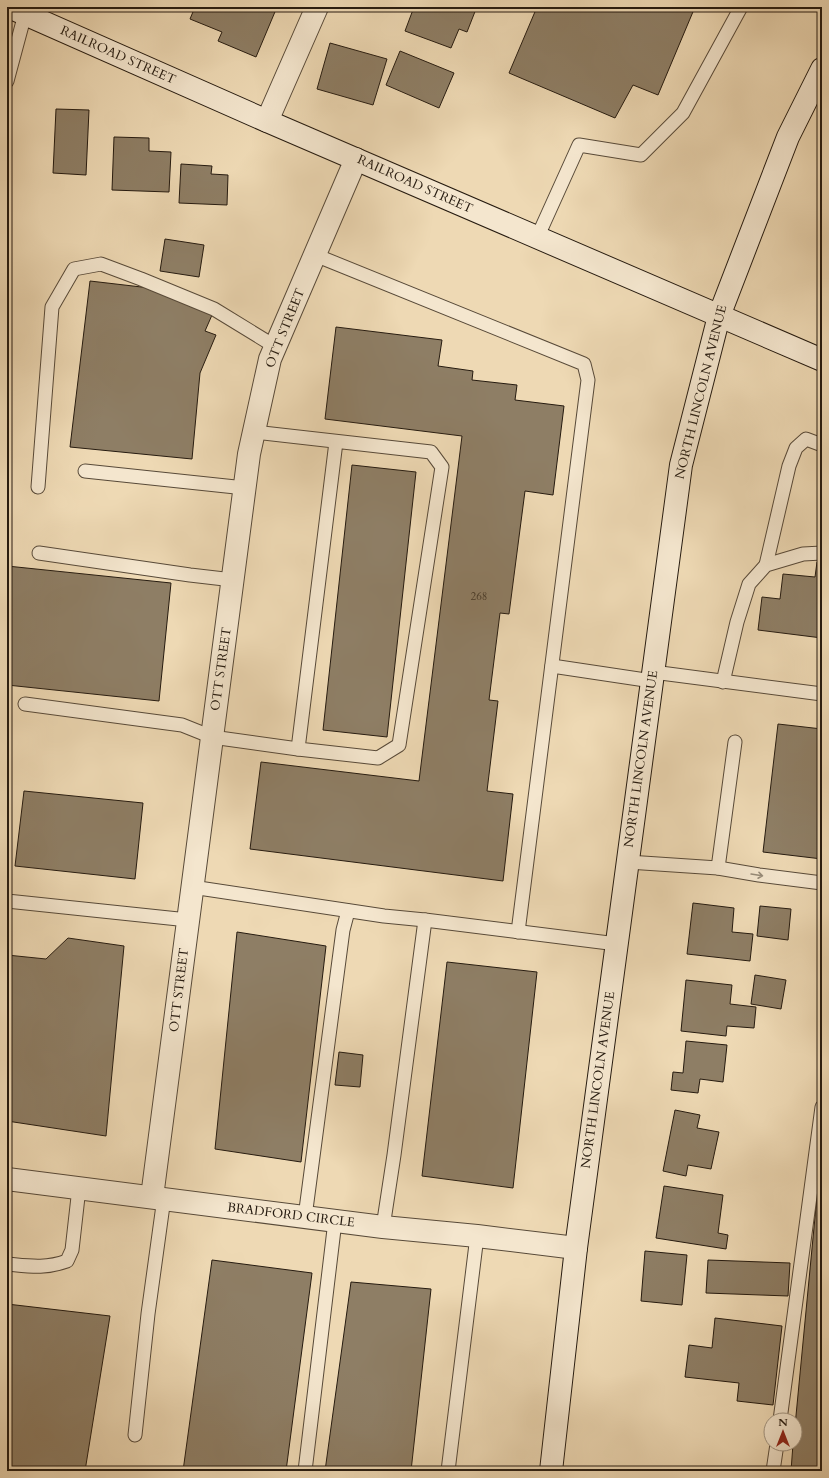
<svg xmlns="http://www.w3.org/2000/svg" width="829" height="1478" viewBox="0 0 829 1478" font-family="Cardo,serif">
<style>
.building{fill:#8e7e65;stroke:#261b10}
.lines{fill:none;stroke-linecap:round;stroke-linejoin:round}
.service-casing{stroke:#584a39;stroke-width:15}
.minor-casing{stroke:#584a39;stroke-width:24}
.secondary-casing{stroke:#261b10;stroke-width:24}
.service{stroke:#f4e6ce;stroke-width:13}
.minor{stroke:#f4e6ce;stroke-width:22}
.secondary{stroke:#f4e6ce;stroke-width:22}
.oneway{stroke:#978b78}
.labels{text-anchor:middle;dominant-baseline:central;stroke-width:3;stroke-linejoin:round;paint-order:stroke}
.number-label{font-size:11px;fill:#403425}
.street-label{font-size:13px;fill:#261b10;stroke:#f4e6ce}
</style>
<rect width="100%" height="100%" fill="#eed9b4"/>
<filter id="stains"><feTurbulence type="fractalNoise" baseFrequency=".005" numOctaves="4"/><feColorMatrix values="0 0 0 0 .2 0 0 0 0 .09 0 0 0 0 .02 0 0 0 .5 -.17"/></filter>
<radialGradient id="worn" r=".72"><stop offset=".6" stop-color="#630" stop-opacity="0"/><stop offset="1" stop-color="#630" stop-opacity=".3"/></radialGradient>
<g class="building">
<path d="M195 7H277L256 57 218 41 222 32 190 19Z"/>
<path d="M414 7H472L476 9 467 32 459 29 451 48 405 31Z"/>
<path d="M537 7H695L658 95 633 85 615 118 509 73Z"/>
<path d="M330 43 387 59 373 105 317 89Z"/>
<path d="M400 51 454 73 439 108 386 85Z"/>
<path d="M56 109 89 110 86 175 53 173Z"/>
<path d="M114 137 149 138V151L171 152 169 192 112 190Z"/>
<path d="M181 164 212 166 211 174 228 175 227 205 179 203Z"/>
<path d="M165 239 204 245 199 277 160 271Z"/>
<path d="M90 281 150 288 212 315 205 331 216 335 200 373 192 459 70 447Z"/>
<path d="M336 327 442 340 438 366 473 371 472 380 517 385 515 400 564 406 553 495 525 491 509 614 500 613 489 700 498 701 487 791 513 794 503 881 250 849 261 762 419 781 462 436 325 419Z"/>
<path d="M352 465 416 472 387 737 323 730Z"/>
<path d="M817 562 822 563V638L758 630 762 597 780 599 783 574 815 577Z"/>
<path d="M7 566 171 583 159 701 7 685Z"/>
<path d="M778 724 822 729V859L763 852Z"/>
<path d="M24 791 143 803 135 879 15 866Z"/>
<path d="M693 903 734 908 732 932 753 934 750 961 687 954Z"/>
<path d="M760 906 791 909 788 940 757 936Z"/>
<path d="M237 932 326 946 301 1162 215 1149Z"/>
<path d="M68 938 124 946 106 1136 7 1121V955L46 959Z"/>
<path d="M447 962 537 972 513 1188 422 1176Z"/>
<path d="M755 975 786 980 781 1009 751 1004Z"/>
<path d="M686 980 732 985 730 1004 756 1007 754 1028 727 1026 726 1036 681 1031Z"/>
<path d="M686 1041 727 1045 723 1082 700 1079 698 1093 671 1090 673 1072 683 1073Z"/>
<path d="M339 1052 363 1055 360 1087 335 1085Z"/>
<path d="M675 1110 700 1115 697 1128 719 1132 711 1169 688 1165 686 1176 663 1171Z"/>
<path d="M822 1144V1471H791L793 1444H795V1426Z"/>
<path d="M664 1186 723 1195 718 1233 728 1235 726 1249 656 1238Z"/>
<path d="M645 1251 687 1255 682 1305 641 1301Z"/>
<path d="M212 1260 312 1273 286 1471H183Z"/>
<path d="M708 1260 790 1263 788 1296 706 1293Z"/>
<path d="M351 1282 431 1289 411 1471H325Z"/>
<path d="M7 1304 110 1316 85 1471H7Z"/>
<path d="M715 1318 782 1326 773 1405 737 1401 739 1383 685 1377 689 1345 712 1348Z"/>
</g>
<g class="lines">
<defs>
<g id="service">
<path d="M7 81 25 14 28 8"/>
<path d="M537 238 579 145 641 155 683 113 741 7"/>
<path d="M315 255 584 364 588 380 518 932"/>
<path d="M254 432 431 452 442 467 399 745 378 758 298 749 336 442"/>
<path d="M85 471 245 488"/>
<path d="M38 487 52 307 74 269 101 264 141 279 214 309 276 347"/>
<path d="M39 553 190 575 233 580"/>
<path d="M766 565 789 466 796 448 806 439 822 445"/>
<path d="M552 666 652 681"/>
<path d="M653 672 822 694"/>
<path d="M723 682 737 622 749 584 766 565 803 554 822 553"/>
<path d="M25 704 182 725 212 737 298 749"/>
<path d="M628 862 718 868 735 742"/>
<path d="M718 868 759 875 822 883"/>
<path d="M192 887 384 916 425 920 617 944"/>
<path d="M7 901 188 920"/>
<path d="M305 1217 343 930 348 911"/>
<path d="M383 1227 394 1155 425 920"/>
<path d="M7 1264C29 1266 45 1269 67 1261L72 1250 79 1188"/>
<path d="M780 1420 822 1107"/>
<path d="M135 1435 148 1314 164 1198"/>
<path d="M305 1471 335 1221"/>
<path d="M448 1471 477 1236"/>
<path d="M773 1471 777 1444"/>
</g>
<g id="minor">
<path d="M267 121 317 7"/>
<path d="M7 1179 383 1227 477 1236 576 1248"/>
<path d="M152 1197 249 454 270 359 356 159"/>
</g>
<g id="secondary">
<path d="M9 7 267 121 822 360"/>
<path d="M551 1471 576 1248 681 465 719 316 788 137 822 69"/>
</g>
</defs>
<use href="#service" class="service-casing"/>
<use href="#minor" class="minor-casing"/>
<use href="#secondary" class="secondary-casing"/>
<use href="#service" class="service"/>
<use href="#minor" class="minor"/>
<use href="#secondary" class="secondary"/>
</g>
<defs><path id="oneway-shaft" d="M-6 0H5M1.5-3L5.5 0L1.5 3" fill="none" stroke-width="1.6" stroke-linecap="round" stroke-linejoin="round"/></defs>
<use class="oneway" href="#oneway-shaft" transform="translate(757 875) rotate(9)"/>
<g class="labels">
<g class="number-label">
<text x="479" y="596">268</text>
</g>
<g class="street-label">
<text transform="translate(118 55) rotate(24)">RAILROAD STREET</text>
<text transform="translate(415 184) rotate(24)">RAILROAD STREET</text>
<text transform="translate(285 328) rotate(-68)">OTT STREET</text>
<text transform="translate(701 392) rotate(-76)">NORTH LINCOLN AVENUE</text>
<text transform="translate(221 669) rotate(-82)">OTT STREET</text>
<text transform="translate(641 759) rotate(-82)">NORTH LINCOLN AVENUE</text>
<text transform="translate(179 990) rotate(-83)">OTT STREET</text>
<text transform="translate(598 1080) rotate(-82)">NORTH LINCOLN AVENUE</text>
<text transform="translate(291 1215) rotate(7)">BRADFORD CIRCLE</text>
</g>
</g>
<rect width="829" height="1478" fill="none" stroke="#eed9b4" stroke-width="24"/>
<rect x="8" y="8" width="813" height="1462" fill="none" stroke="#261b10" stroke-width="2"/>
<rect x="12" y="12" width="805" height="1454" fill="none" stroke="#261b10"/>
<g transform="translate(783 1432)"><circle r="19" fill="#f4e6ce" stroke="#a29582"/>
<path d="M0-3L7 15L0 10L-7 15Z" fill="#8f2418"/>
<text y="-6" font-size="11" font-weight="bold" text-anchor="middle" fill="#261b10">N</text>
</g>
<rect width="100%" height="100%" filter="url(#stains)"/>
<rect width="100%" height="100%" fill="url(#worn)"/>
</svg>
